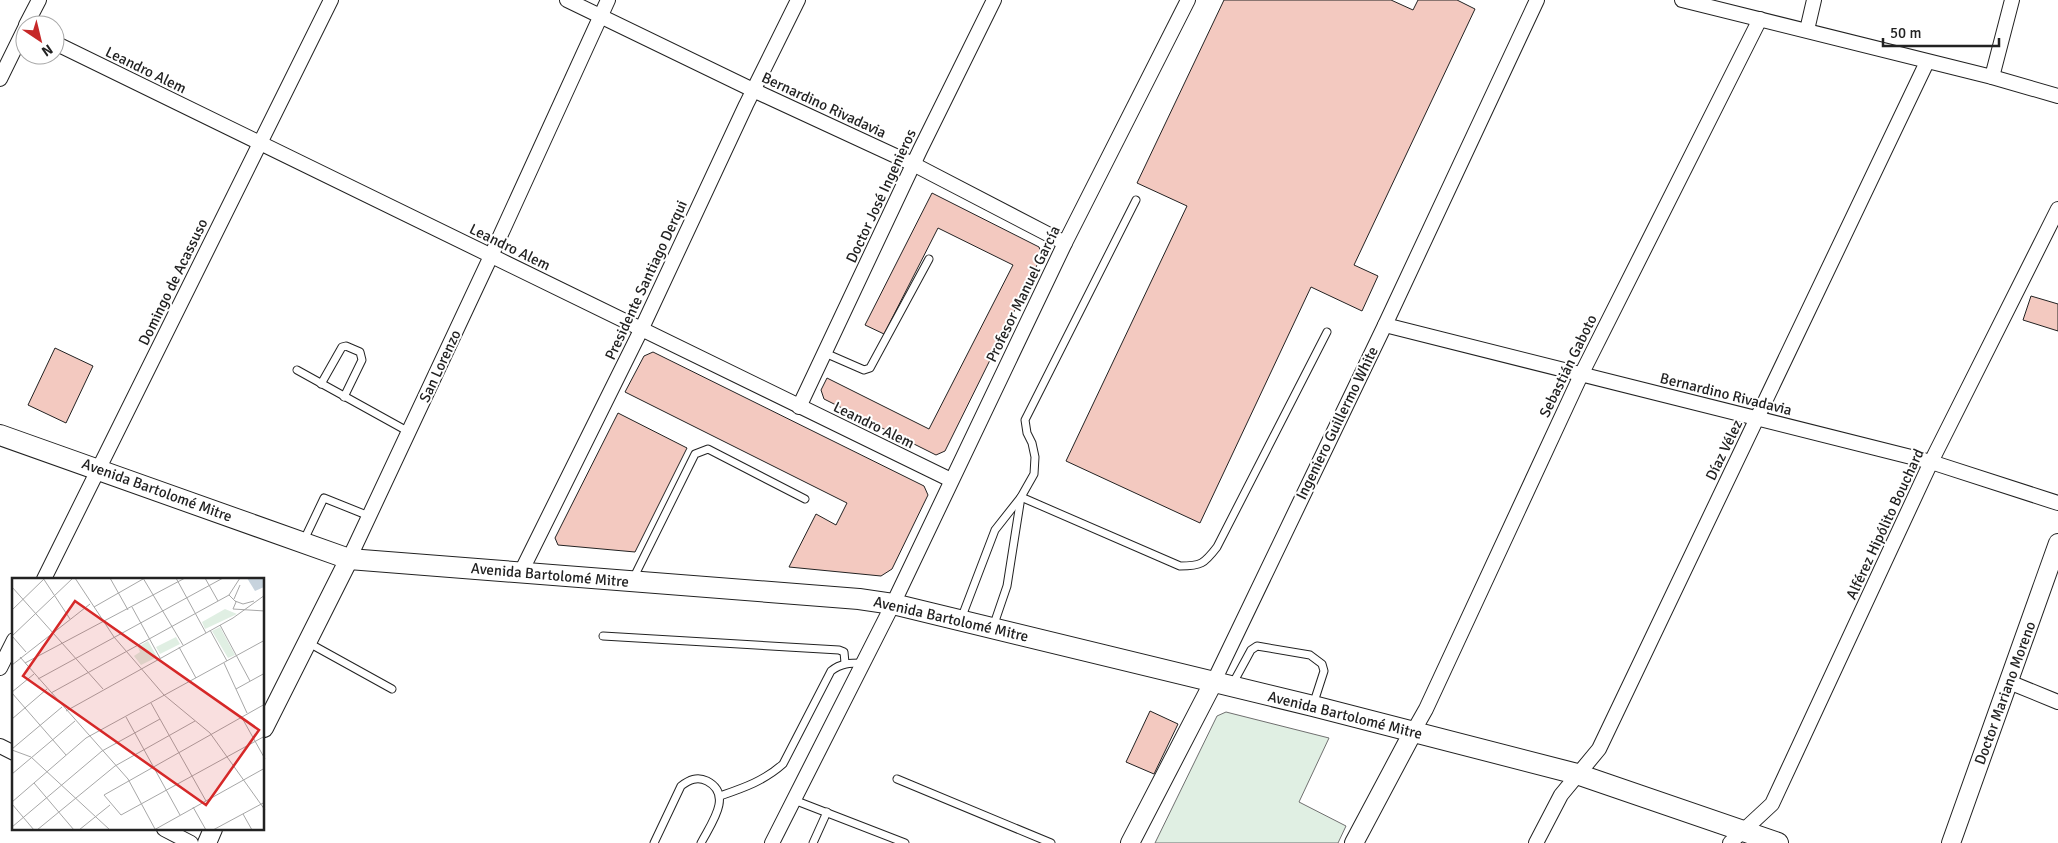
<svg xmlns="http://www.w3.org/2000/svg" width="2058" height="843" viewBox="0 0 2058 843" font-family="Signika,sans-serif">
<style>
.green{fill:#e0efe3;stroke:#6f6f6f}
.building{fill:#f3c9c0;stroke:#222}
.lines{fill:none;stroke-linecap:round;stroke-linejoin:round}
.service-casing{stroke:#222;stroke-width:9}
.minor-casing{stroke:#222;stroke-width:16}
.tertiary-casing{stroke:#222;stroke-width:20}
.secondary-casing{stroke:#222;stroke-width:22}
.service{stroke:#fff;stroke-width:7}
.minor{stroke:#fff;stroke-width:14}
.tertiary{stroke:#fff;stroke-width:18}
.secondary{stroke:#fff;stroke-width:20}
.labels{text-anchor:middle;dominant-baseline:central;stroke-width:4;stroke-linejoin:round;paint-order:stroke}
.street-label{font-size:15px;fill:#222;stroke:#fff}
.inset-road{fill:none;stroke:#a7a7a7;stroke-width:1}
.view{fill:#d62828;fill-opacity:0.15;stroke:#d62828;stroke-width:2.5}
.inset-edge{fill:none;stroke:#222;stroke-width:2.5}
</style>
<rect width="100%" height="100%" fill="#fff"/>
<path class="green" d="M1226 712 1329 738 1299 802 1346 826 1338 843H1155L1217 716Z"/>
<g class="building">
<path d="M1224 0H1391L1413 10 1418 0H1457L1475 9 1354 265 1378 276 1362 311 1311 287 1200 523 1066 461 1187 206 1137 183Z"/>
<path d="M932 193 1039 247 1042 255 945 451 936 455 824 399 821 390 827 378 929 429 1013 265 938 228 884 334 865 325Z"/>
<path d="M2031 296 2058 304V331L2023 320Z"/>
<path d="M55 348 93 366 66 423 28 405Z"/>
<path d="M653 352 924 486 928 495 892 569 881 576 789 567 816 514 836 525 847 503 625 392 644 356Z"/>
<path d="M618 413 687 448 635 552 558 545 555 538Z"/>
<path d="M1150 711 1178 724 1154 774 1126 762Z"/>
</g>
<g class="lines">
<defs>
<g id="service">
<path d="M825 353 864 370 870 368 929 259"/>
<path d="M297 370 409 432"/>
<path d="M321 384 342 347 346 346 360 352 362 360 344 397"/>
<path d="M304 540 324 498 369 516"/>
<path d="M633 579 695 454 708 449 805 499"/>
<path d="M961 619 995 530 1021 497 1180 566C1201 566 1204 564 1217 547L1327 332"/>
<path d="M993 627 1007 586 1021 497 1034 474 1035 457 1032 443 1027 433 1025 420 1136 200"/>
<path d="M603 636 839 650 844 652 845 663"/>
<path d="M307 642 392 689"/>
<path d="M1232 685 1251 650 1257 646 1310 655 1322 664 1324 671 1313 705"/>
<path d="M897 779 1051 843"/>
<path d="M720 796C743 788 764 781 783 764L831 671C841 663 850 663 863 663"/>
<path d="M794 800 905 843"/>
<path d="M654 843 681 786C689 780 697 776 707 781 734 795 710 825 701 843"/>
<path d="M813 843 827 812"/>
</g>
<g id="minor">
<path d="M567 0 753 90 913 164 1065 243"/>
<path d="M1682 0 1992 77 2058 96"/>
<path d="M26 25 39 0"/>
<path d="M1807 30 1814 0"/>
<path d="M55 43 951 480"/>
<path d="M1992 77 2012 0"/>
<path d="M0 79 25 28"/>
<path d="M1385 325 1931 462 2058 503"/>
<path d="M799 407 920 150 994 0"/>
<path d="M349 559 491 256 608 0"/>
<path d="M521 572 641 330 746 105 798 0"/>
<path d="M44 579 331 0"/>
<path d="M0 668 14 640"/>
<path d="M2009 682 2058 702"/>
<path d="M1213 683 1385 325 1537 0"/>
<path d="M1413 732 1426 709 1581 375 1760 19"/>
<path d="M0 746 14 753"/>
<path d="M164 829 191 843"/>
<path d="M772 843 893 604 1065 243 1188 0"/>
<path d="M1536 843 1561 795 1599 749 1927 62"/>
<path d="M1730 843 1772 804 1931 462 2058 209"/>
</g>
<g id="tertiary">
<path d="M264 728 349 559"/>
<path d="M207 843 213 829"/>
<path d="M1130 843 1213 683"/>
<path d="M1354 843 1413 732"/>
<path d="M1951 843 2058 543"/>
</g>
<path id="secondary" d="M0 435 349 559 859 599 893 604 1313 706 1577 774 1778 843"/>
</defs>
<use href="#service" class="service-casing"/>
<use href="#minor" class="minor-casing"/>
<use href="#tertiary" class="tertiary-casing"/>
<use href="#secondary" class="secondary-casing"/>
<use href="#service" class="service"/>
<use href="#minor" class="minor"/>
<use href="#tertiary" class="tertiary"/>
<use href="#secondary" class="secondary"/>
</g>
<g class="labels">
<g class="street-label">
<text transform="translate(146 70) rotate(26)">Leandro Alem</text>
<text transform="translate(824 105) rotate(25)">Bernardino Rivadavia</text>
<text transform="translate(881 196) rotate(-65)">Doctor José Ingenieros</text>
<text transform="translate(510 247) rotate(26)">Leandro Alem</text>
<text transform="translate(646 280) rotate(-65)">Presidente Santiago Derqui</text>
<text transform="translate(173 282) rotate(-64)">Domingo de Acassuso</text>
<text transform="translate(1023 294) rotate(-64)">Profesor Manuel García</text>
<text transform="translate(440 366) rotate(-65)">San Lorenzo</text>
<text transform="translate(1568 366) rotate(-64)">Sebastián Gaboto</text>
<text transform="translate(1726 394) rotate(14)">Bernardino Rivadavia</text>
<text transform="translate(1337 423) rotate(-64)">Ingeniero Guillermo White</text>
<text transform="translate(874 425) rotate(26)">Leandro Alem</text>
<text transform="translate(1724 450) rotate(-64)">Díaz Vélez</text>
<text transform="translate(157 490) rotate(20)">Avenida Bartolomé Mitre</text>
<text transform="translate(1885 524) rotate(-65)">Alférez Hipólito Bouchard</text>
<text transform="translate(550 575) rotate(5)">Avenida Bartolomé Mitre</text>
<text transform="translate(951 619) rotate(13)">Avenida Bartolomé Mitre</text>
<text transform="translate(2005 693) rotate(-70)">Doctor Mariano Moreno</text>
<text transform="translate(1345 715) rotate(14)">Avenida Bartolomé Mitre</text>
</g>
</g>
<g transform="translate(12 578)">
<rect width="252" height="252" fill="#fff"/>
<path d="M213 31 225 36 193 51 190 44ZM208 49 223 77 216 80 200 53ZM164 59 168 66 148 76 144 69ZM136 63 145 79 129 87 122 78 128 74 126 69Z" fill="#e0efe3"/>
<path d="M235 0H251L252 9 243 13Z" fill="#c7d3dd"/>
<path class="inset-road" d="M31 0 58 41M63 0 102 59 152 117 198 155 253 232M98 0 116 32M131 0 171 67M164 0 194 55M193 0 206 23M0 9 91 111M217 17 224 24 221 31M222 21 228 7M223 23 231 26 242 23M82 29 131 1M120 29 148 80M221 31 253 33M0 32 33 0M208 47 238 103M198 52 215 83M0 58 61 0M0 58 14 74M167 69 184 100M8 79 116 201 143 251M13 85 173 0M212 85 235 135M0 87 78 26M26 101 211 0M224 111 253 95M0 114 22 96M0 115 54 177M39 115 217 17 228 0M139 125 194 223M253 126 92 217 109 237 253 158M54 133 221 40 253 17M229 138 253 181M114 139 168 237M0 141 35 111M0 171 50 129M0 172 19 179 98 252M0 196 63 143M22 205 62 252M0 224 74 160 253 62M0 226 22 252M181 229 194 252M231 236 240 252M0 249 90 173 148 141M25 252 103 188 183 143M67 252 98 227M142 252 253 190M201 252 253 224"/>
<path class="view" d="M63 23 247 152 194 227 11 98Z"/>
<rect width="252" height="252" class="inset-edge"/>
</g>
<g transform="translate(40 40) rotate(145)"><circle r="24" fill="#ffffff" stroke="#a7a7a7"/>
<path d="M0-4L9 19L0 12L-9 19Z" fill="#c62828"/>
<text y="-8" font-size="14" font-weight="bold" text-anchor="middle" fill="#222222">N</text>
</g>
<path d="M1883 38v8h116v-8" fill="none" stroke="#222222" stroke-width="2.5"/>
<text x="1890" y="38" font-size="15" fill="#222222" stroke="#ffffff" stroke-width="4" paint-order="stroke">50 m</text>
</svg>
